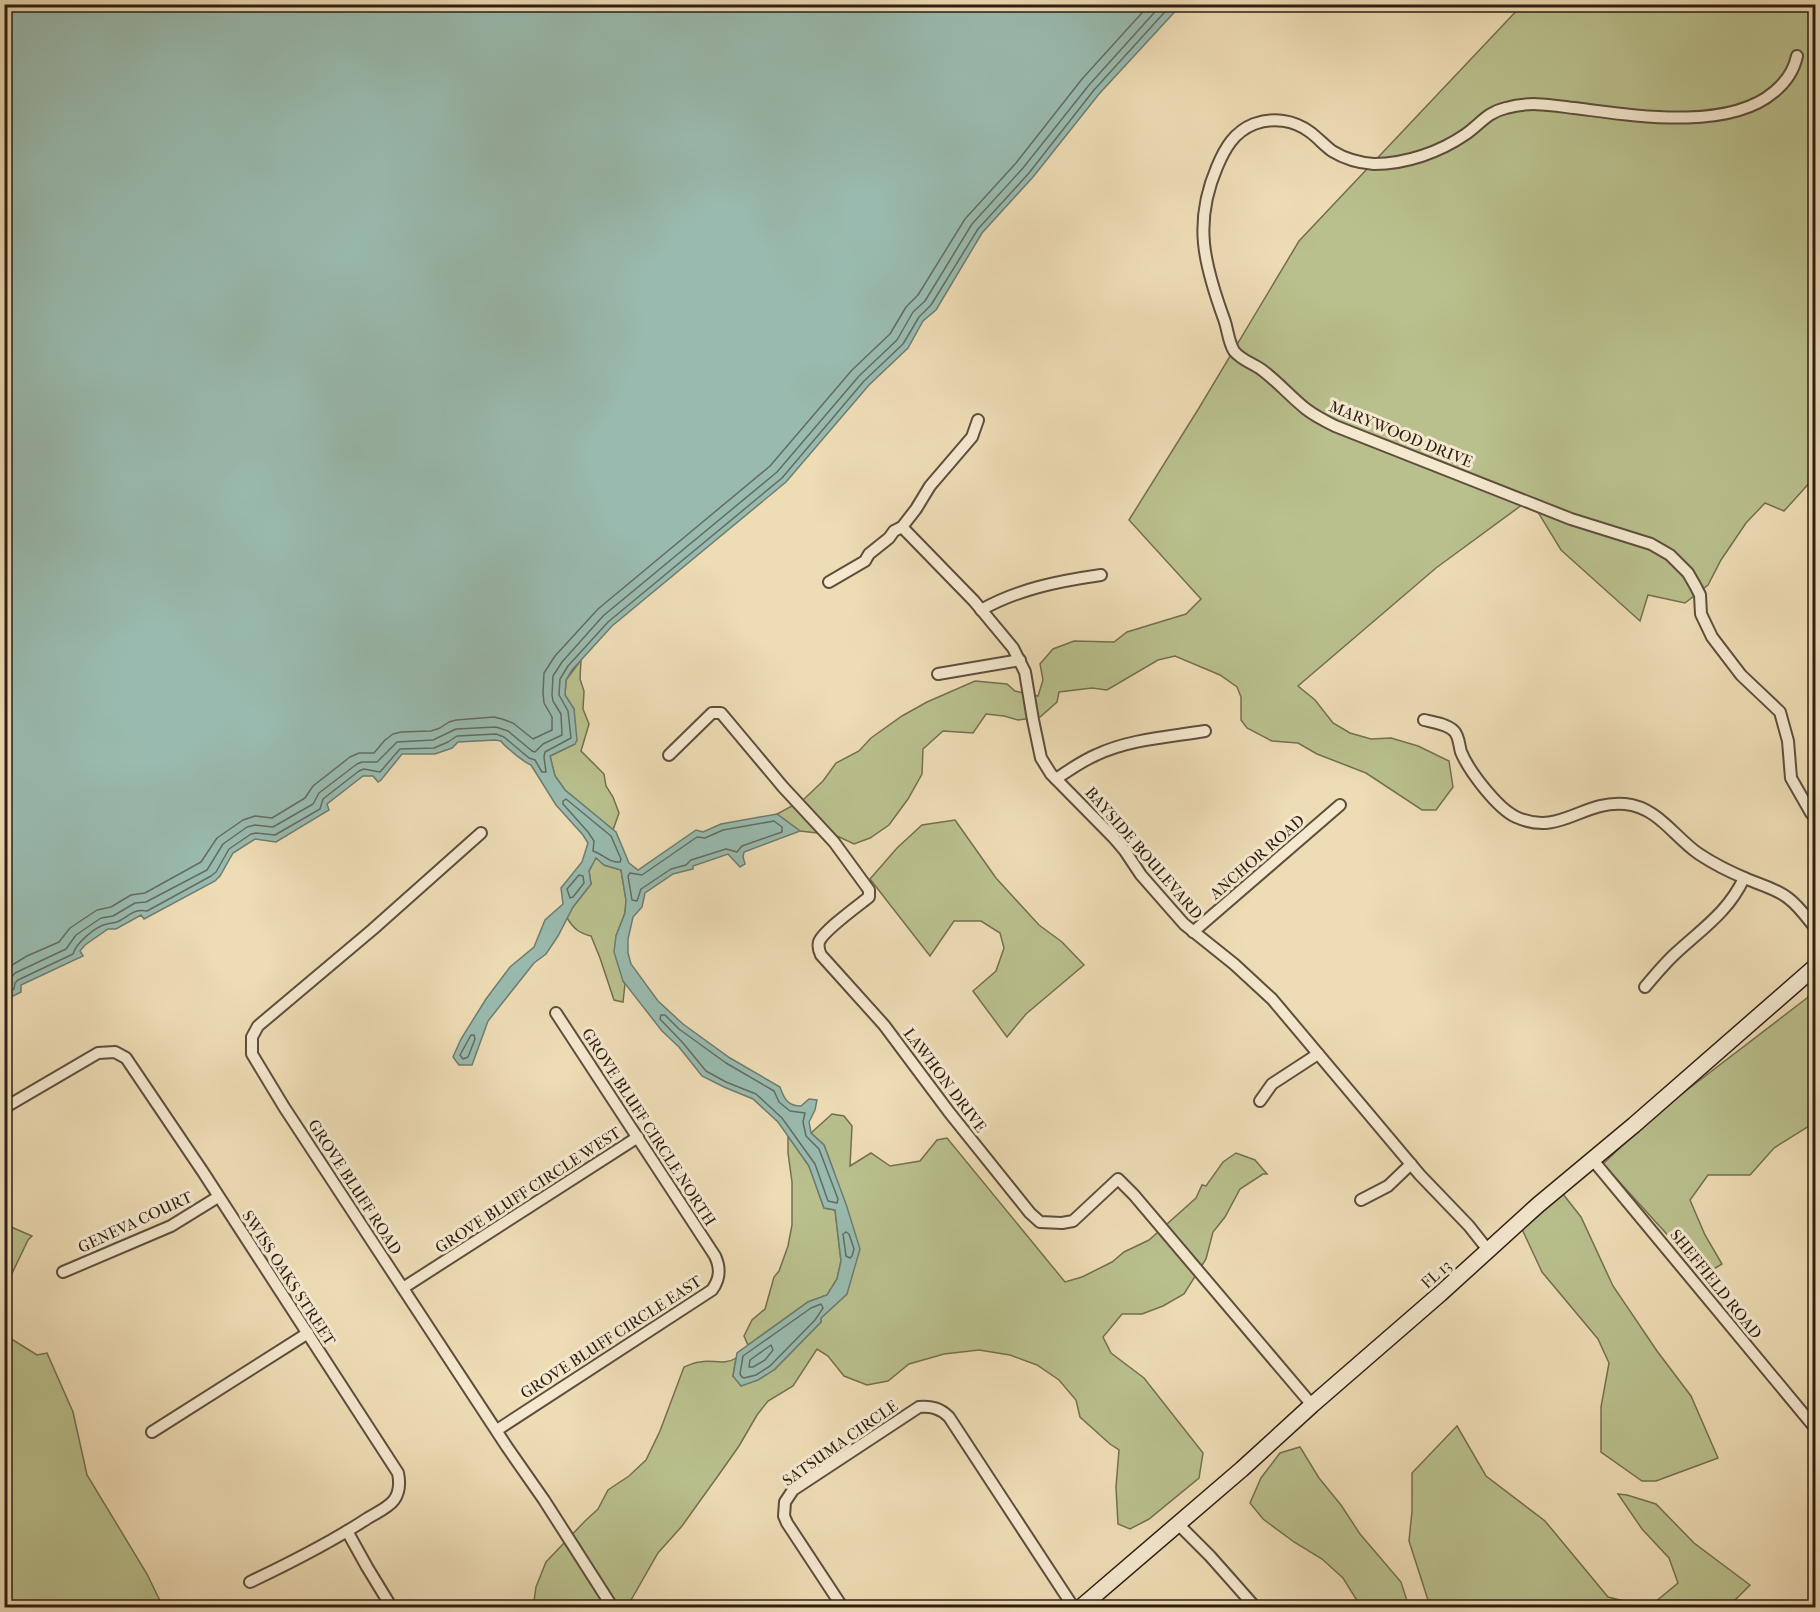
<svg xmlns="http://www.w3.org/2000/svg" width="1820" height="1612" viewBox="0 0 1820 1612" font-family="'IM FELL French Canon',serif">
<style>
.green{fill:#b9c08d;stroke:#746f50;stroke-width:1.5}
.water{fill:#99bbaf;stroke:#6e7c71;stroke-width:1.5}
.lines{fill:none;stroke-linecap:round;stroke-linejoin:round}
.shore{stroke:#646c61;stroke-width:1.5}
.minor-casing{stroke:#5e4e3c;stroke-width:14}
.secondary-casing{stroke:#2e1e13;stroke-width:18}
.minor{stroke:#f4e8cf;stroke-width:10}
.secondary{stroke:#f4e8cf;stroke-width:15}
.labels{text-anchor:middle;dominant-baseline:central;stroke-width:6;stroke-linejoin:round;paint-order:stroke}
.street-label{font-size:16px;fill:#2e1e13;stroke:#f4e8cf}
</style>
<rect width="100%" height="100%" fill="#eedcb5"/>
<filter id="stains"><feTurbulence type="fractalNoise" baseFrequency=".00333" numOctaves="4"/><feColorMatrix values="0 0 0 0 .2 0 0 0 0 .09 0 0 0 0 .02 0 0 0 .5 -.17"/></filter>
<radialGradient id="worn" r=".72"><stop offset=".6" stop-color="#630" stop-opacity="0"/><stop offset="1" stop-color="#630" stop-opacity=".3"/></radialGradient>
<g class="green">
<path d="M1522 5H1801L1815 21V480L1813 479 1784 511 1765 503 1746 523 1721 560 1708 585 1685 603 1648 595 1640 621 1561 550 1530 499 1436 568 1298 686 1315 700 1333 723 1350 733 1371 739 1391 738 1418 746 1449 761 1453 787 1436 810H1422L1366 773 1317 754 1298 743 1272 741 1247 728 1241 720V697L1237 687 1220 675 1175 656 1158 660 1107 690 1092 688 1059 692 1057 702 1040 717 1018 720 1004 716 986 714 973 733 943 731 923 749 922 774 908 799 889 825 870 838 854 844 835 835 800 831 777 814 803 800 823 781 836 763 859 751 871 738 902 716 927 702 975 681 1007 684 1015 691 1038 696 1043 680 1040 664 1053 649 1074 641 1114 642 1127 632 1186 614 1201 599 1129 520 1199 408 1299 241Z"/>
<path d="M581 660 580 679 584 691 583 709 589 724 581 751 604 774 606 786 613 797 619 813 613 830 565 790 555 776 550 756 575 744 574 709 565 695 566 680Z"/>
<path d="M955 820 996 878 1039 925 1062 942 1084 965 1026 1014 1007 1037 973 991 996 971 1004 948 1000 933 981 921H954L930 956 870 879 897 848 922 825Z"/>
<path d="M596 857 604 865 621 870 626 900 625 913 616 936 623 981 625 984 623 1002 614 1000 600 958 591 936C579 933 574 929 567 918L573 907 591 884 589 871Z"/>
<path d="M1815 988V1128L1809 1126 1774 1148 1750 1175H1708L1690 1200 1705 1235 1722 1264 1704 1275 1603 1164 1653 1116 1807 998Z"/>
<path d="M832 1114 844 1116 852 1126 850 1166 871 1153 890 1166 920 1161 937 1140 947 1138 1065 1282 1082 1277 1112 1262 1124 1252 1149 1240 1196 1198 1202 1185 1206 1186 1223 1162 1236 1153 1255 1160 1267 1174H1263L1240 1189 1225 1217 1213 1232 1206 1259 1184 1294 1163 1306 1142 1314H1122L1103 1337 1111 1353 1144 1378 1203 1453 1199 1478 1149 1519 1130 1529 1118 1524 1116 1487 1119 1450 1110 1444 1080 1417 1076 1400 1059 1380 1037 1365 1010 1355 979 1350 944 1354 909 1364 888 1381 867 1385 844 1376 828 1356 817 1349 793 1386 768 1401 757 1415 739 1446 720 1473 682 1526 658 1553 627 1607 533 1608 536 1587 546 1562 585 1521 598 1509 608 1490 629 1476 646 1460 660 1431 684 1367C689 1365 695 1362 700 1362 713 1359 724 1366 736 1358L733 1376 774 1370 821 1322V1318L847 1294 834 1172 824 1145 811 1133Z"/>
<path d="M788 1136 809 1166 824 1208 835 1210 841 1261 837 1279 827 1295 808 1302 748 1345 744 1336 752 1320 765 1309 774 1277 779 1271 788 1246 792 1225V1182L788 1153Z"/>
<path d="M1563 1194 1581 1217 1613 1286 1657 1351 1691 1396 1718 1458 1656 1481H1642L1601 1452V1407L1609 1363 1598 1339 1542 1272 1521 1227Z"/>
<path d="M5 1222 9 1226 32 1236 28 1240 5 1288Z"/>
<path d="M5 1335 37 1355 47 1353 73 1412 87 1475 147 1574 163 1607H5Z"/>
<path d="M1457 1426 1486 1476 1545 1521 1608 1597 1649 1607 1678 1583 1669 1558 1642 1529 1618 1494 1627 1495 1656 1504 1694 1543 1750 1585 1728 1607H1435L1428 1600 1409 1541 1412 1511V1473Z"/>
<path d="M1300 1447 1319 1478 1341 1505 1360 1534 1401 1582 1409 1607H1361L1343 1578 1322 1559 1294 1542 1263 1519 1250 1503 1261 1478 1280 1453Z"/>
</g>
<path class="water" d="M4 5H1181L1099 94 1033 177 982 233 936 310 923 321 908 348 869 385 786 482 612 626 572 670 566 680 565 695 574 709 577 740 575 744 550 756 555 776 565 790 616 832 629 863 638 870 696 830 703 832 721 824 777 814 800 831 744 852 743 857 745 864 740 867 728 854 693 866V869L673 874 645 893 642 907 633 917 628 939V953L631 964 658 1001 683 1024 730 1058 780 1087C784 1099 788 1106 801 1106L809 1099 817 1100 815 1110 809 1122 811 1133 824 1145 846 1204 860 1249 847 1294 821 1318V1322L774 1370 758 1380 741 1386 733 1376 737 1353 808 1302 827 1295 837 1279 841 1261 835 1210 824 1208 809 1166 778 1122 753 1099 724 1087 702 1076 679 1047 662 1031 623 981 614 952 616 936 625 913 626 900 621 870 604 865 596 858 589 871 591 884 573 907 558 936 546 954 534 963 488 1021 472 1065H459L453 1057 461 1039 486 999 510 967 534 947 545 920 563 904 561 888 582 862 588 843 583 835 556 805 531 765C525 763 504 746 501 741L495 740 458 742 452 748 435 754H402L381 780 378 782 373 776H363L327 804 329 810 276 842 255 839 233 853 220 876 215 881 144 919 141 915 116 929H108L85 945 80 951 83 956 21 985V992L5 1000Z"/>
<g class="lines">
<g class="shore">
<path d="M566 799 611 836 621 859 620 862C609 863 603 854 593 851L594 841 588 832 563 804V801Z"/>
<path d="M774 821 782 827V832L742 846 737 852 726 849 691 860 686 865 671 869 641 889 637 901 632 900 628 876 630 873 642 875 697 837 705 838 723 830Z"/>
<path d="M579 875 583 876 584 883 573 897 570 898 567 889Z"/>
<path d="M4 970 27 956 59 942 70 928 97 910 111 907 131 895 145 893 201 862 217 838 243 820 255 816 272 818 305 798 313 786 350 757 359 753H374L385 740 393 734 401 732 431 731 440 728 449 722 456 720 494 717 502 719 513 723 533 739 552 730V717L544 703 543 693 544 673 555 656 598 609 770 466 852 370 890 334 906 307 918 295 965 219 1016 163 1082 79 1150 4"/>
<path d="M4 986 15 973 66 949 76 935 101 918 113 916 135 903 146 902 207 870 223 844 247 827 255 825 273 827 313 804 319 793 357 764 362 762H377L397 742 433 740 456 729 496 727 508 731 532 751 535 752 543 744 562 735 561 714 553 701 552 695 553 676 562 662 603 616 777 472 859 376 897 340 913 312 925 301 972 224 1023 168 1089 85 1162 4"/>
<path d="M4 994 14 989 15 983 18 980 73 954C76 943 96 926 107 924 111 923 114 923 117 922 128 917 134 908 147 911L211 876 216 872 229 849 251 834 256 833 275 835 320 809 323 799 359 771 364 769 380 772 400 749 434 748 448 742 457 736 496 734 504 737 529 758 535 760 542 772H546L544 757 545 752 571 738 568 711 559 695 560 679 568 666 608 622 782 478 864 381 903 344 919 317 931 305 978 229 1029 173 1094 90 1172 4"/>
<path d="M661 1015H665L679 1029 726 1063 774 1091 779 1102 790 1111 805 1113 803 1122 806 1136 819 1149 838 1199 837 1203 828 1201 815 1164 782 1118 756 1094 726 1082 706 1071 683 1043 660 1019Z"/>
<path d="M471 1035H474L475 1039 468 1057 463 1059 460 1055Z"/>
<path d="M846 1232 849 1234 854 1249 852 1256 850 1258 846 1256 843 1234Z"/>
<path d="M821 1304 823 1308 815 1320 770 1366 756 1375 744 1378 742 1377 740 1374 743 1356 811 1308Z"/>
<path d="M771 1345 773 1350 765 1360 753 1367H749L750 1360Z"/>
</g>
<defs>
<g id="minor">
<path d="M1797 56C1794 70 1785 83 1774 92 1727 132 1630 115 1574 108 1550 105 1530 101 1506 108 1488 112 1481 123 1466 134 1440 152 1406 164 1374 164 1360 163 1345 159 1332 151 1324 145 1318 138 1310 132 1294 120 1273 117 1254 124 1234 132 1225 148 1217 167 1193 223 1204 264 1224 319 1228 330 1228 341 1234 351 1242 361 1253 363 1262 370 1278 382 1291 397 1306 409 1315 416 1325 421 1335 426L1571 519 1651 544 1670 555 1688 573 1696 587 1700 595 1701 614 1712 637 1741 675 1780 712 1788 741 1791 778 1811 813 1816 818"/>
<path d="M902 527 974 601 1013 648 1025 672 1033 720 1041 758 1051 774 1114 838 1125 851 1141 875 1184 924 1234 964 1272 999 1420 1175 1469 1226 1488 1250"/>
<path d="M829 582 865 561 869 554 889 538 894 531 902 527 916 509 930 486 972 437 978 420"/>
<path d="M981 610C1018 589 1059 581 1101 575"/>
<path d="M938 674 1020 660"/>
<path d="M1424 720C1433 722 1447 724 1454 731 1459 736 1459 745 1461 752 1469 771 1497 808 1516 817 1560 837 1582 800 1625 804 1658 807 1674 837 1699 854 1714 864 1730 872 1747 879 1761 885 1777 889 1788 898 1799 906 1807 918 1816 929"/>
<path d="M669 755 712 713H721L783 787 834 842 869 890V897C859 905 823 931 819 942 818 946 819 951 821 955L884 1025 949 1112 1030 1213 1040 1222 1062 1223 1073 1221 1118 1179 1134 1195 1312 1405"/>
<path d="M1056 779C1069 770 1082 761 1096 755 1130 739 1169 737 1205 731"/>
<path d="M481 833 372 930 258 1026 252 1037V1054L284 1107 507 1447 544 1500 613 1608"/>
<path d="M1193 932 1340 805"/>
<path d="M1645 987C1655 975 1665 963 1676 953 1702 929 1729 911 1744 878"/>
<path d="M1260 1101 1272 1084 1318 1054"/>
<path d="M4 1108 98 1053 115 1052 126 1058 203 1172 398 1473C400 1483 400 1492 394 1500 388 1508 376 1513 368 1518 330 1543 290 1563 250 1582"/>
<path d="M1592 1159 1816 1429"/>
<path d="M1361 1200 1388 1186 1411 1164"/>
<path d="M63 1272 171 1226 218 1197"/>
<path d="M403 1288 638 1137"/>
<path d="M497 1430 712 1290C720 1279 721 1269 715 1256L556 1013"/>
<path d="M152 1432 308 1333"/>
<path d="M1177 1523 1210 1556 1256 1608"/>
<path d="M347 1531 367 1567 392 1608"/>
<path d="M843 1608 787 1523 784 1516 785 1502 793 1490 919 1407C931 1406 940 1408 949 1417L1074 1608"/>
</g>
<path id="secondary" d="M1080 1608 1242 1469 1312 1405 1440 1294 1538 1205 1634 1125 1816 966"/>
</defs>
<use href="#minor" class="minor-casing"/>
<use href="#secondary" class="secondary-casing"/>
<use href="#minor" class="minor"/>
<use href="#secondary" class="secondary"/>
</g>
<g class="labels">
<g class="street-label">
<text transform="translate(1401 434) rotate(22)">MARYWOOD DRIVE</text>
<text transform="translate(1144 853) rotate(49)">BAYSIDE BOULEVARD</text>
<text transform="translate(1257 857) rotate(-41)">ANCHOR ROAD</text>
<text transform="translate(945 1080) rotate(53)">LAWHON DRIVE</text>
<text transform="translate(649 1127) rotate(57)">GROVE BLUFF CIRCLE NORTH</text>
<text transform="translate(355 1187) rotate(57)">GROVE BLUFF ROAD</text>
<text transform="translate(528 1190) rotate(-33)">GROVE BLUFF CIRCLE WEST</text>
<text transform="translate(135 1222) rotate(-25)">GENEVA COURT</text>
<text transform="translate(1436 1274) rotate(-42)">FL 13</text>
<text transform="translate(289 1278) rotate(57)">SWISS OAKS STREET</text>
<text transform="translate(1716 1284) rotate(51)">SHEFFIELD ROAD</text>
<text transform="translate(611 1337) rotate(-33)">GROVE BLUFF CIRCLE EAST</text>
<text transform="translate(840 1443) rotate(-35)">SATSUMA CIRCLE</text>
</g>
</g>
<rect width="1820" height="1612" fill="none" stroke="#eedcb5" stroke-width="24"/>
<rect x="6" y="6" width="1808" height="1600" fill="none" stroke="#2e1e13" stroke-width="3"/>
<rect x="12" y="12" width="1796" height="1588" fill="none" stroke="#2e1e13" stroke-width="1.5"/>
<rect width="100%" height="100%" filter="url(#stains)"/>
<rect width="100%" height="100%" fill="url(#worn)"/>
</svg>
